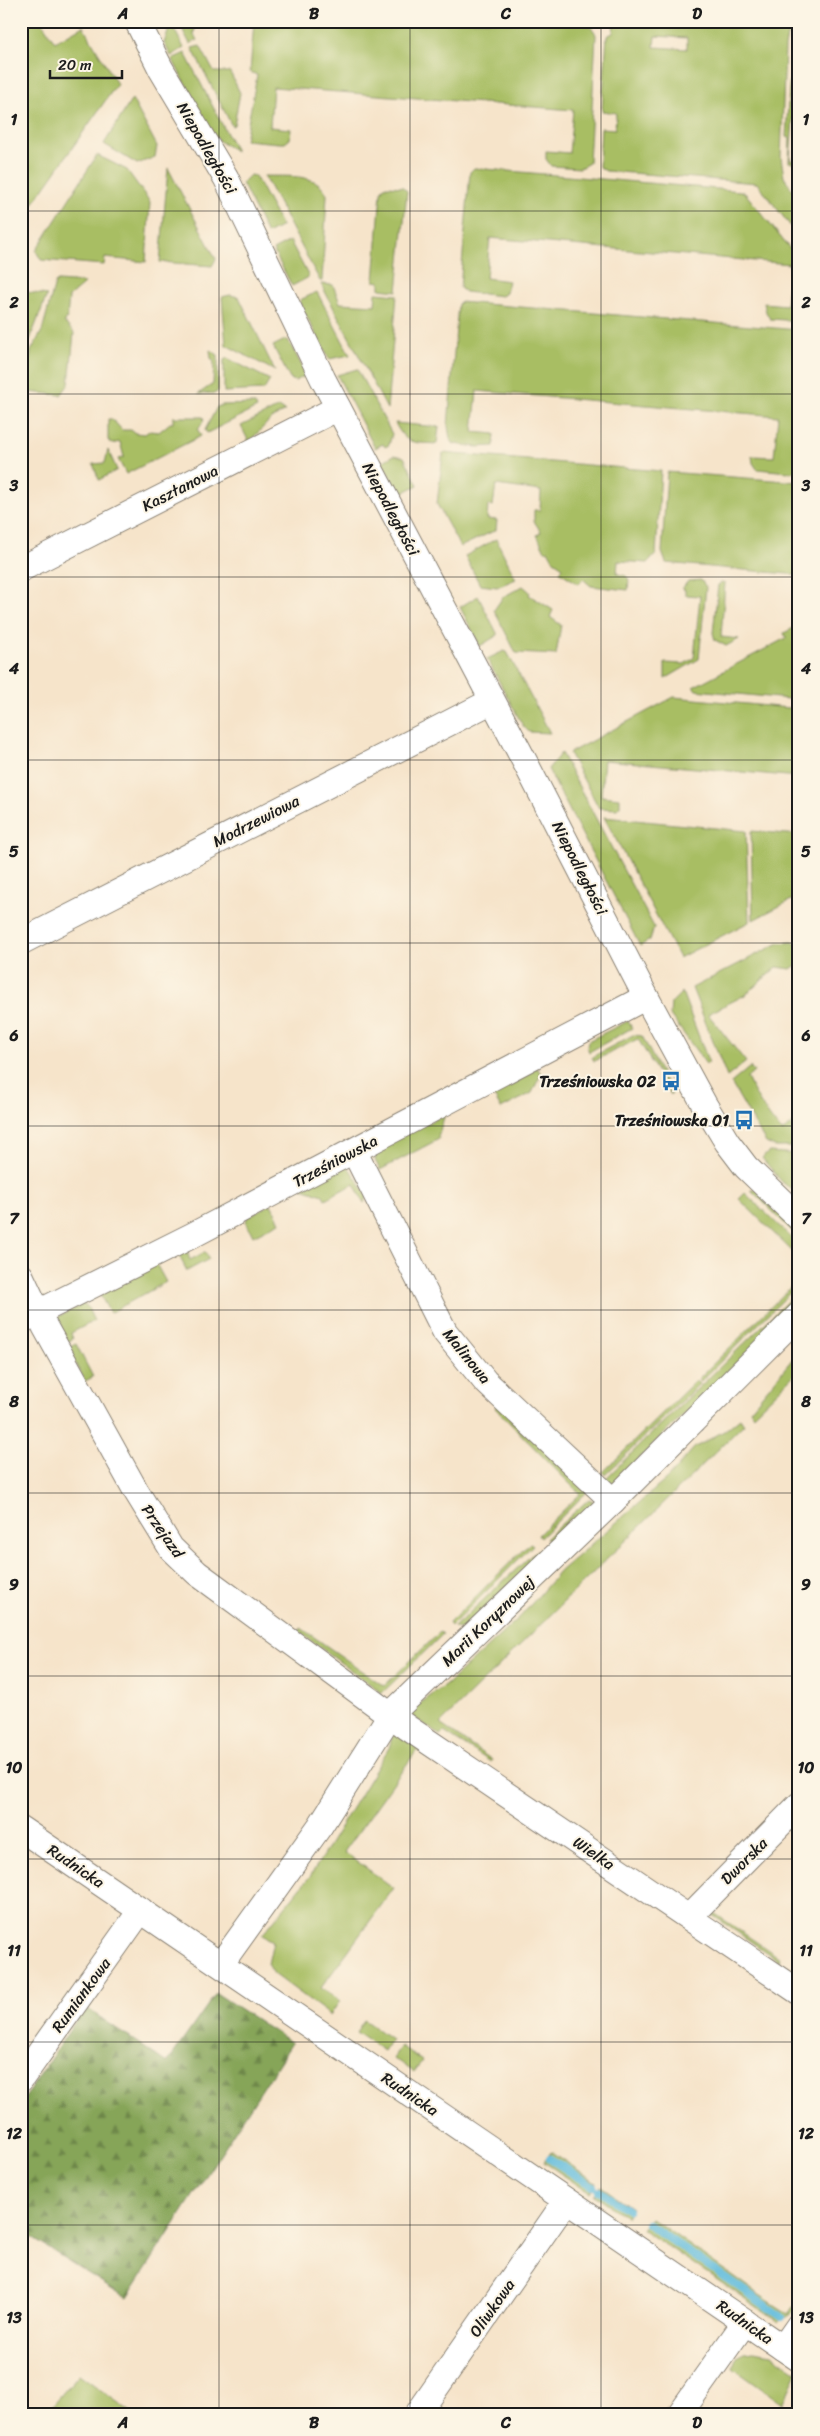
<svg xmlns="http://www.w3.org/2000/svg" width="820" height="2436" viewBox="0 0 820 2436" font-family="Sriracha,sans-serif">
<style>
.green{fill:#a8be63;stroke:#626d40;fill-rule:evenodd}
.forest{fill:url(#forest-firs);stroke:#51603a}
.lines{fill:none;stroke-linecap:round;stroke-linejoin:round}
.stream{stroke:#5fbbdd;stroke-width:8}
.street-casing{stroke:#898073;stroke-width:27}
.street{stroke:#fff;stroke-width:25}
.grid{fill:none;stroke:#1c1c1c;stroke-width:1;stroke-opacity:0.55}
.labels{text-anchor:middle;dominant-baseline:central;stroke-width:4;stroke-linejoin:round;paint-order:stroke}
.street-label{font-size:16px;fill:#1c1c1c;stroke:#fcf5e5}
.poi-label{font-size:16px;font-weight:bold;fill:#1c1c1c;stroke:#fcf5e5;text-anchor:end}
.neatline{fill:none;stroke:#1c1c1c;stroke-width:2}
.grid-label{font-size:16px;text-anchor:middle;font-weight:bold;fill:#1c1c1c}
</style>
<defs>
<pattern id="forest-firs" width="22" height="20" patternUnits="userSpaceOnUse" patternTransform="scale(1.25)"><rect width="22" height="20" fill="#86a559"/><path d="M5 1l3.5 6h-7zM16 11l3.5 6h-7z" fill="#6d8649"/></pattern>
</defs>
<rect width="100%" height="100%" fill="#fcf5e5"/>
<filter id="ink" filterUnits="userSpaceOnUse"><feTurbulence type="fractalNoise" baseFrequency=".02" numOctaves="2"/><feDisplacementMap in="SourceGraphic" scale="10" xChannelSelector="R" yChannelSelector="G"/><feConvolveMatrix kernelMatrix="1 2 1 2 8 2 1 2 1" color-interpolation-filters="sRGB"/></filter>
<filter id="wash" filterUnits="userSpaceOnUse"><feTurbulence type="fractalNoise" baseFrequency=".0096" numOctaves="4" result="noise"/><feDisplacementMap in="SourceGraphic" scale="20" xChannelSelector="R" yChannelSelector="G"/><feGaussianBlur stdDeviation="1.12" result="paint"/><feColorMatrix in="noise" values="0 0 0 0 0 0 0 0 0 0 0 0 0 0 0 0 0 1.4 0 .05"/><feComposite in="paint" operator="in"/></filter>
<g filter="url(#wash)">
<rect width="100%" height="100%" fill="#f6e4ca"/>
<g class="green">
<path d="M21 21H41L55 42 83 26 117 84 21 221Z"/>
<path d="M163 21H170L184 48 171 56 164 43 168 32Z"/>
<path d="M178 21H196L194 35 197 40 190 44Z"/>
<path d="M254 21H553C567 22 591 19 596 35L589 163 580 168 551 166 546 159V151L569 153 573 110 273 87 270 127 291 129 290 139 285 143H280L245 140 257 75 250 72Z"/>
<path d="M614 21H799V35H787L785 47 781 157 784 177 799 200V237L757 183 606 171 599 167 601 128 615 129 616 113 602 111 607 36 613 33ZM655 36 687 38V49L654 47Z"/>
<path d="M200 46 214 72H230L240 93 234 125 232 126 192 48Z"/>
<path d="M799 48V102L794 103 790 160 799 161V166H794L793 163 789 162 790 138 786 137 791 54Z"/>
<path d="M185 53 236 151 219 141 211 131 172 59Z"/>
<path d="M132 99 157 146 155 157 137 164 104 144Z"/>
<path d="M97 155 127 170 150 202 146 262 105 258 104 265 41 260 36 251Z"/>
<path d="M168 168 216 259 212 266 160 262Z"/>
<path d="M474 168 741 191 745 193 799 260V321L770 319 766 312 764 303 786 305 790 264 490 238 486 278 509 281 506 293 502 296 465 292 460 288 470 172Z"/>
<path d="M250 175 255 176 282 226 267 234 242 183Z"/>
<path d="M264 176C285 177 319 172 327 195L322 281H320Z"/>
<path d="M387 186 403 187 407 191 397 291 380 289V282L374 281 381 192 383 188Z"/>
<path d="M290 241 309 277 292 286 273 250Z"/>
<path d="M58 281 85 283 69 297 67 318 64 322 74 333 69 384 61 395 28 392 31 351 42 331 55 283Z"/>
<path d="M321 284 333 285 340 303 375 305 376 293 397 295 387 409Z"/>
<path d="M27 292 47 295 26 350 25 371H23L21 322 27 310 21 306Z"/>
<path d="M317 292 350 355 329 359 300 304V300Z"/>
<path d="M230 295 239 297 275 371 226 345 222 297Z"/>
<path d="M460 302 799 330V473L757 469 753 463 752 456 774 457 778 416 477 391 473 432 495 434 494 446 477 447 454 444 450 439 448 426 458 304Z"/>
<path d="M285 340H288L307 375 295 381 290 379 273 346Z"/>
<path d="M210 350 218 355V391L216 393 198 394 213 384 214 362 211 358Z"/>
<path d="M227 358 270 380 264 390 224 392V360Z"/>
<path d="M357 369 392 434 389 445 385 447 383 444 375 448 337 375Z"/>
<path d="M255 404 257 408 207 433 205 430 217 407 222 405Z"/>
<path d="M279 407 285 411 271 419 249 442 241 426Z"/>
<path d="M173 417H203L204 420 198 430 201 436 126 474 118 459 124 457 120 442 111 444 108 440V419H112L122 430H131L135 433 145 434 149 431 159 432 170 423H173Z"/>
<path d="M395 423 439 427 437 444C413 442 407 446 395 423Z"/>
<path d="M108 450 117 470 99 480 93 464 105 463Z"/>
<path d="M443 453 661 471 656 554 648 563 618 561 617 574C631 576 629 578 628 590L591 586 583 579 579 584 560 572 563 567 554 561 548 550 545 551 537 535 541 532 534 521V510H540L541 491 496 485 493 506 488 505 487 519 497 520 496 530 460 547 437 504Z"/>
<path d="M394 455 404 457 418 485 402 493 398 491 382 462Z"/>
<path d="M667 472 799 482V575L666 563 662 552Z"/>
<path d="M496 539 516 579 497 587 480 585 465 556Z"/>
<path d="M701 580 706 587 699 659 665 679V663L684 664 694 658 700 596 685 595V590L682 589 688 581Z"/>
<path d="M722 582 725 583 721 637 739 639 726 646 715 640 713 633 718 585Z"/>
<path d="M523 586 530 592 529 595 553 610 550 617 561 625 556 655 516 653 494 610 503 597Z"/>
<path d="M478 596 498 635 480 646 460 607Z"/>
<path d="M799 625V700L696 690 693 687 786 638 784 633Z"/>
<path d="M504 651 507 652 550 733 529 732 523 726 487 659Z"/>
<path d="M674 697 799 709V777L604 760 601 796 620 798V806L617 809 599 808 569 753Z"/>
<path d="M561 753 654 927 650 940 640 946 548 769Z"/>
<path d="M604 817 746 831 749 922 679 958Z"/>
<path d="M751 831 799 835V896L753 920Z"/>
<path d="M793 942 799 946V963L791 969 777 967 745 995 708 1014 746 1062 727 1077 692 988 779 943Z"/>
<path d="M682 992 709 1063 706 1064 670 1015 671 1003Z"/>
<path d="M628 1021 632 1028 589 1052 587 1046 588 1041Z"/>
<path d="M633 1035 642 1036 672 1094 671 1095 638 1039 594 1061 592 1057Z"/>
<path d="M537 1067 541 1074 532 1093 501 1109 491 1090Z"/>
<path d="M750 1067 754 1072 747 1078C756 1097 766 1114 782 1132L799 1119V1147H775L766 1143 731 1083Z"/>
<path d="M445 1114 438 1137 439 1139 380 1170 375 1160 376 1150Z"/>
<path d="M769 1152 799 1154V1195L782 1182 762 1158Z"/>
<path d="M347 1165 368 1196 364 1203 354 1184 325 1199 323 1195 302 1188Z"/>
<path d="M751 1190H757L799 1231V1238Z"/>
<path d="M745 1193 799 1245V1258L739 1199Z"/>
<path d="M271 1204 280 1222 253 1236 246 1222 247 1217Z"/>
<path d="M186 1248 190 1260 205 1252 209 1259 187 1271 177 1252Z"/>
<path d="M156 1264 166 1282 110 1313 99 1293Z"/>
<path d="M799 1279V1284L701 1381 699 1378Z"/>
<path d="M799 1290V1297L766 1334 612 1485 605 1479Z"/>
<path d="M83 1304 87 1306 94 1321 71 1333 73 1339 64 1343C60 1334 54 1325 59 1316Z"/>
<path d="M76 1344 93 1377 85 1381 67 1348Z"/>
<path d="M799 1351V1370L753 1415 750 1410Z"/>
<path d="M696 1380 699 1384 605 1475 603 1472Z"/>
<path d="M500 1402 587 1492 540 1538 538 1535 580 1494 495 1408Z"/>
<path d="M740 1418 744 1424 440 1724 492 1760 491 1762 444 1732 440 1735 410 1715 412 1709 446 1685 521 1616 560 1571 668 1478 694 1448 724 1431Z"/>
<path d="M589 1499 593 1501 592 1510 557 1543 545 1539Z"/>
<path d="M530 1543 533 1545 451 1626 449 1623Z"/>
<path d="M537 1550 539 1553 537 1561 467 1628 459 1629 454 1627Z"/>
<path d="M301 1628 384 1686 440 1632 443 1634 382 1693 299 1632Z"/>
<path d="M394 1726 424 1746 420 1752 417 1750 344 1852 394 1888 321 1988 340 2001 330 2015 274 1974 268 1964 273 1941 262 1935 311 1875 390 1746Z"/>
<path d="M711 1911 780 1958 779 1961 711 1914Z"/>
<path d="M364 2020 391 2039 384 2051 356 2032Z"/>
<path d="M401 2046 422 2061 414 2072 393 2058Z"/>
<path d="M551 2152 596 2182 590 2193 544 2162Z"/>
<path d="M601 2186 632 2208 626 2217 594 2195Z"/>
<path d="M651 2218 758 2294 789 2314 799 2300C796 2317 785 2316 777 2323L775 2319 642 2229Z"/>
<path d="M753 2351 771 2354 797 2372 783 2404 733 2368 736 2356 744 2352Z"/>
<path d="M79 2374 135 2415H44Z"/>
</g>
<path class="forest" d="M216 1993 292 2043 127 2298 21 2231V2103L85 2007 167 2063Z"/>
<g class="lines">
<g class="stream">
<path d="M550 2159 593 2186"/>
<path d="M599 2191 628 2210"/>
<path d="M648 2224 782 2317"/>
</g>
</g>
</g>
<g filter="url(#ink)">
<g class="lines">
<defs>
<g id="street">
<path d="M137 21 161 69 226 178 323 379 526 764 646 997 704 1104 727 1142 746 1167 799 1218"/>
<path d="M21 569 338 408"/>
<path d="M21 942 492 701"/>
<path d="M354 1151 445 1332 485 1381 613 1501"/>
<path d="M21 1276 45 1327 136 1491 171 1548 197 1573 408 1728 799 1992"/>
<path d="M21 1321 193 1235 646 997"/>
<path d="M21 1829 799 2359"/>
<path d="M689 1917 799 1805"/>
<path d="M221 1964 320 1826 390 1715 613 1501 799 1315"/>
<path d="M21 2079 141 1910"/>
<path d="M783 2348 799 2325"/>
<path d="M417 2415 566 2201"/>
<path d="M679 2415 745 2322"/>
</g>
</defs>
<use href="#street" class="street-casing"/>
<use href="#street" class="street"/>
</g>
</g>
<path class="grid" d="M219 21V2415M410 21V2415M601 21V2415M21 211H799M21 394H799M21 577H799M21 760H799M21 943H799M21 1126H799M21 1310H799M21 1493H799M21 1676H799M21 1859H799M21 2042H799M21 2225H799"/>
<defs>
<symbol id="bus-bare" viewBox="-9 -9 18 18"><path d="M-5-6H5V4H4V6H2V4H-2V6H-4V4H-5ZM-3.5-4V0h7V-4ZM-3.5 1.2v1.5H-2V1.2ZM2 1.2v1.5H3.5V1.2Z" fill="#1f6fb2" stroke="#fcf5e5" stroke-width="2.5" paint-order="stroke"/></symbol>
</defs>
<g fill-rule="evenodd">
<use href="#bus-bare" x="657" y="1067" width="28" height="28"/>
<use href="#bus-bare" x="730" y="1106" width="28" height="28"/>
</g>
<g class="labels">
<g class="street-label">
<text transform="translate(207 148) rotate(60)">Niepodległości</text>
<text transform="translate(180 488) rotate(-27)">Kasztanowa</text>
<text transform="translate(391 509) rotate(62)">Niepodległości</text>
<text transform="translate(256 821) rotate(-27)">Modrzewiowa</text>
<text transform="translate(580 868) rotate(63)">Niepodległości</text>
<text transform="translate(335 1161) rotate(-28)">Trześniowska</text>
<text transform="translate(467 1356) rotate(51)">Malinowa</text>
<text transform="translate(163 1531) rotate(55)">Przejazd</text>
<text transform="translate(488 1621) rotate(-44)">Marii Koryznowej</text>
<text transform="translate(594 1853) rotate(34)">Wielka</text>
<text transform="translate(744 1861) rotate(-45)">Dworska</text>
<text transform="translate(76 1866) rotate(34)">Rudnicka</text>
<text transform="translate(81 1995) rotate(-54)">Rumiankowa</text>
<text transform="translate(410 2094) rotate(34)">Rudnicka</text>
<text transform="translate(492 2308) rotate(-55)">Oliwkowa</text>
<text transform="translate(745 2322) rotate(35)">Rudnicka</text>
</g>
<g class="poi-label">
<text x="656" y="1081">Trześniowska 02</text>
<text x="729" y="1120">Trześniowska 01</text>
</g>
</g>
<rect width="820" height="2436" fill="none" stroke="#fcf5e5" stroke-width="55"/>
<path d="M50 70v8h72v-8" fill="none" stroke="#1c1c1c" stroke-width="2.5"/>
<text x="58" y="70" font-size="15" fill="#1c1c1c" stroke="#fcf5e5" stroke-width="4" paint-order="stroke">20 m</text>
<rect x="28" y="28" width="764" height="2380" class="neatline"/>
<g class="grid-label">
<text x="123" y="19">A</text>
<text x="314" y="19">B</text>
<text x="506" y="19">C</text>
<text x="697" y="19">D</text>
<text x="14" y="125">1</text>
<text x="806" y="125">1</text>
<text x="14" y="308">2</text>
<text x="806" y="308">2</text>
<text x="14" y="491">3</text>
<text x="806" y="491">3</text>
<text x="14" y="674">4</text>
<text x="806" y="674">4</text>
<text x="14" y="857">5</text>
<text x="806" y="857">5</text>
<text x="14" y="1041">6</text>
<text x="806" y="1041">6</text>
<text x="14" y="1224">7</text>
<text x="806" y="1224">7</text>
<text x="14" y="1407">8</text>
<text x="806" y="1407">8</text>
<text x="14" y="1590">9</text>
<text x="806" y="1590">9</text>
<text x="14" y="1773">10</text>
<text x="806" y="1773">10</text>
<text x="14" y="1956">11</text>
<text x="806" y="1956">11</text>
<text x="14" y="2139">12</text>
<text x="806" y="2139">12</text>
<text x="14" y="2323">13</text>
<text x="806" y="2323">13</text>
<text x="123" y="2428">A</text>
<text x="314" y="2428">B</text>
<text x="506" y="2428">C</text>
<text x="697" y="2428">D</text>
</g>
</svg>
